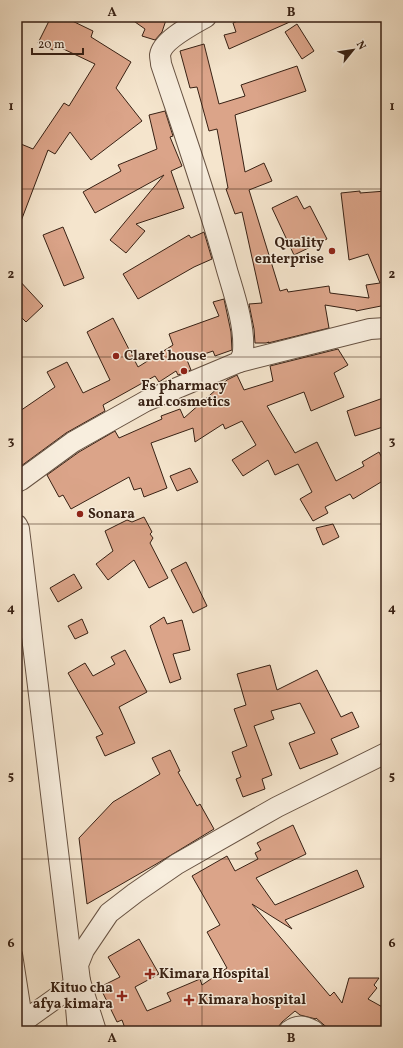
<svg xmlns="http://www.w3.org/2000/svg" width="403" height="1048" viewBox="0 0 403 1048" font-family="Vollkorn,serif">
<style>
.building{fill:#dba489;stroke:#382114}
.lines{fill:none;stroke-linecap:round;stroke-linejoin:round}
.service-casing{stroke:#675242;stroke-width:12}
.minor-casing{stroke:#675242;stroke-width:22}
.service{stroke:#f8eede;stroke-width:10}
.minor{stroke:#f8eede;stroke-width:20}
.grid{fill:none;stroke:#382114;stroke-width:1;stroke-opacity:0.55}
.poi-dot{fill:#8f2418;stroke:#f8eede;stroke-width:1.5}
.labels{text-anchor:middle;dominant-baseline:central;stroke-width:3;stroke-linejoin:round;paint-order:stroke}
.poi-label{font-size:14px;font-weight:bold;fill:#382114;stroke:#f8eede;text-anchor:start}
.neatline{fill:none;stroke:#382114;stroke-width:1.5}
.grid-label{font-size:13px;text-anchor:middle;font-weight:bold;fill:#382114}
</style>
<rect width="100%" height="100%" fill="#f5e5cd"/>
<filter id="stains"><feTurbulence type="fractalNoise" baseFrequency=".005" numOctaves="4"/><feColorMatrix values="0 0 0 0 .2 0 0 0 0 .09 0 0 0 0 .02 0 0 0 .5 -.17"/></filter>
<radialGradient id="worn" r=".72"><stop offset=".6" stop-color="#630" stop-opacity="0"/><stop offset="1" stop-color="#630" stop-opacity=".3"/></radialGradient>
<g class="building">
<path d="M51 17H64L93 31 91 37 131 62 116 88 142 121 91 160 70 132 55 154 48 150 18 229H17V156L21 144 33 149 64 103 69 106 95 64 55 45 53 50 38 43Z"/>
<path d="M128 17H167L162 32 155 40 142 36 145 29Z"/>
<path d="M247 17H301L229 49 224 35 236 32 233 23Z"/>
<path d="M297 24 314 51 302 59 285 32Z"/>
<path d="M204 44 219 104 245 96 241 85 297 66 306 91 235 115 245 172 264 163 272 181 249 190 280 291 287 289 288 292 329 286 330 293 369 298 366 285 380 283 368 254 349 260 341 193 360 191V193L386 191V305L356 311V310L325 305 329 328 268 343 269 342 266 343H255L254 329 249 304 262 303 242 212 235 214 226 189 228 188 217 129 209 131 197 87 190 88 180 51Z"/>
<path d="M165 111 173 136 170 137 182 166 171 171 184 208 136 224 145 231 126 253 110 240 164 175 95 213 83 192 121 171 118 165 157 149 149 115Z"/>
<path d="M297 196 304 209 310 206 327 239 294 255 272 208Z"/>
<path d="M63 227 84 278 64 286 43 235Z"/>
<path d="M204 232 212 259 194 267 138 299 123 274 189 235 191 238Z"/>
<path d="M17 278 43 306 26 322 17 313Z"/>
<path d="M224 299 231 332 232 350 215 356 213 351 187 360 191 370 178 375 176 371 159 382 155 376 103 405 105 411 66 433 17 469V413L55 387 47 372 67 362 83 393 110 380 87 332 113 318 138 367 173 345 169 334 219 316 213 302Z"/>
<path d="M338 349 348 365 334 373 344 397 311 411 304 392 267 406 295 453 317 442 336 481 364 466 362 462 379 452 386 466V479L353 499 350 494 325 507 328 513 313 521 300 499 312 492 298 464 275 475 268 460 243 476 232 460 256 445 242 421 225 429 223 424 195 442 193 428 151 443 167 488 144 497 141 488 134 490 129 477 71 509 63 495 59 497 47 475 79 452 115 431 119 438 162 419 161 416 180 409 184 418 227 380 237 375 244 390 273 381 270 366Z"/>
<path d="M386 397V426L355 436 347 411Z"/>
<path d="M190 468 198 482 177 491 170 476Z"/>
<path d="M144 517 152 532 150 534 153 538 150 543 168 578 149 588 134 560 108 580 96 564 113 551 105 531 127 520 132 522Z"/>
<path d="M333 524 339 537 323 545 316 528Z"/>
<path d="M186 562 207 606 193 613 171 570Z"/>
<path d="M74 574 82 588 58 602 50 588Z"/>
<path d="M164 617 167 624 182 620 190 650 173 654 181 679 170 683 150 626Z"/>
<path d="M82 619 88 633 75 639 68 626Z"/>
<path d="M125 650 147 692 119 707 135 743 105 756 96 737 103 734 68 673 85 663 93 676 115 664 111 657Z"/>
<path d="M270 665 277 690 317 670 341 717 352 712 359 727 331 739 338 754 300 769 289 743 315 733 300 703 271 711 274 719 254 726 272 775 262 779 265 789 243 797 236 779 241 777 232 752 247 746 234 709 246 705 237 674Z"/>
<path d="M170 750 180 771 178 772 197 806 200 804 214 829 158 863 87 904 79 838 113 802 160 774 152 758Z"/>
<path d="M293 825 306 854 256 878 275 905 357 870 364 887 285 920 292 929 252 904 330 996 334 992 342 1003 349 978H379L374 985 377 988 368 999 386 1009V1031H331L316 1018V1019L300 1015 295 1011 282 1022 275 1031H126L122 1020 117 1022 100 987 120 977 108 957 139 939 159 974 135 987 147 1011 171 1001 167 993 200 979 202 985 227 968 207 932 220 925 192 876 227 856 235 871 258 859 255 853 261 850 257 843Z"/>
</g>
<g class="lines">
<defs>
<path id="service" d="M17 954 29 1031"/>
<g id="minor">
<path d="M239 362 370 329 386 328"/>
<path d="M17 482 21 480 73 442 146 401 239 362C241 358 243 354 243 351 245 325 234 294 227 270 208 201 184 133 161 64 161 61 160 58 160 55 162 40 194 24 206 17"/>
<path d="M17 525 19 529 74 984 78 1031"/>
<path d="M17 1023 28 1018 80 981"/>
<path d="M96 1031 80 981 78 965 84 950 109 913 135 893 177 864 277 807 386 753"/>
<path d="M289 1031C298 1024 304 1026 314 1031"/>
</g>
</defs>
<use href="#service" class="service-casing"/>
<use href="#minor" class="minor-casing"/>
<use href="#service" class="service"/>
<use href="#minor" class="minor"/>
</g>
<path class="grid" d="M202 17V1031M17 189H386M17 357H386M17 524H386M17 691H386M17 859H386"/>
<g class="poi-dot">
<circle cx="332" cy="251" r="4"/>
<circle cx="116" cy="356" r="4"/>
<circle cx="184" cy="371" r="4"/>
<circle cx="80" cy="514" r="4"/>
<path d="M148 968h4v4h4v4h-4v4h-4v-4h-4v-4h4z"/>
<path d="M120 990h4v4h4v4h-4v4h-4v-4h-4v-4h4z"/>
<path d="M187 994h4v4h4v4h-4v4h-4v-4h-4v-4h4z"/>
</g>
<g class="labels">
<g class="poi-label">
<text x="324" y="243" text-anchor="end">Quality<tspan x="324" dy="16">enterprise</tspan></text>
<text x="124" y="356">Claret house</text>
<text x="184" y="386" text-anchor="middle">Fs pharmacy<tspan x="184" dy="16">and cosmetics</tspan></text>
<text x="88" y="514">Sonara</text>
<text x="159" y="974">Kimara Hospital</text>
<text x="113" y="988" text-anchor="end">Kituo cha<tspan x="113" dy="16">afya kimara</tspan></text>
<text x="198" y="1000">Kimara hospital</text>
</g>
</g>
<rect width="403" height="1048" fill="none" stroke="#f5e5cd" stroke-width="44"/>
<g transform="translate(353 50) rotate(60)" stroke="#f8eede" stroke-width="3" paint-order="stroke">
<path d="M0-3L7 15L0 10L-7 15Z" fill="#382114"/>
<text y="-6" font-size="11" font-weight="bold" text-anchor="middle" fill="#382114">N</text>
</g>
<path d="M32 48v6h51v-6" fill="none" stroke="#382114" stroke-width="2"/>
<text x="38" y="48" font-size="12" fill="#382114" stroke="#f8eede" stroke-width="3" paint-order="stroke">20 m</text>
<rect x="22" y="22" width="359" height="1004" class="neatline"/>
<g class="grid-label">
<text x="112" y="16">A</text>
<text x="291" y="16">B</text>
<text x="11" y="110">1</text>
<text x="392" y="110">1</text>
<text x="11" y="278">2</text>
<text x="392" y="278">2</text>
<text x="11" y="445">3</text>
<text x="392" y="445">3</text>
<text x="11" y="612">4</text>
<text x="392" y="612">4</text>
<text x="11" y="780">5</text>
<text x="392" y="780">5</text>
<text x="11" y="947">6</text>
<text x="392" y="947">6</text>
<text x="112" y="1042">A</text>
<text x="291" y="1042">B</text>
</g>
<rect width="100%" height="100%" filter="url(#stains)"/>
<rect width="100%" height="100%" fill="url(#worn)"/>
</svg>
